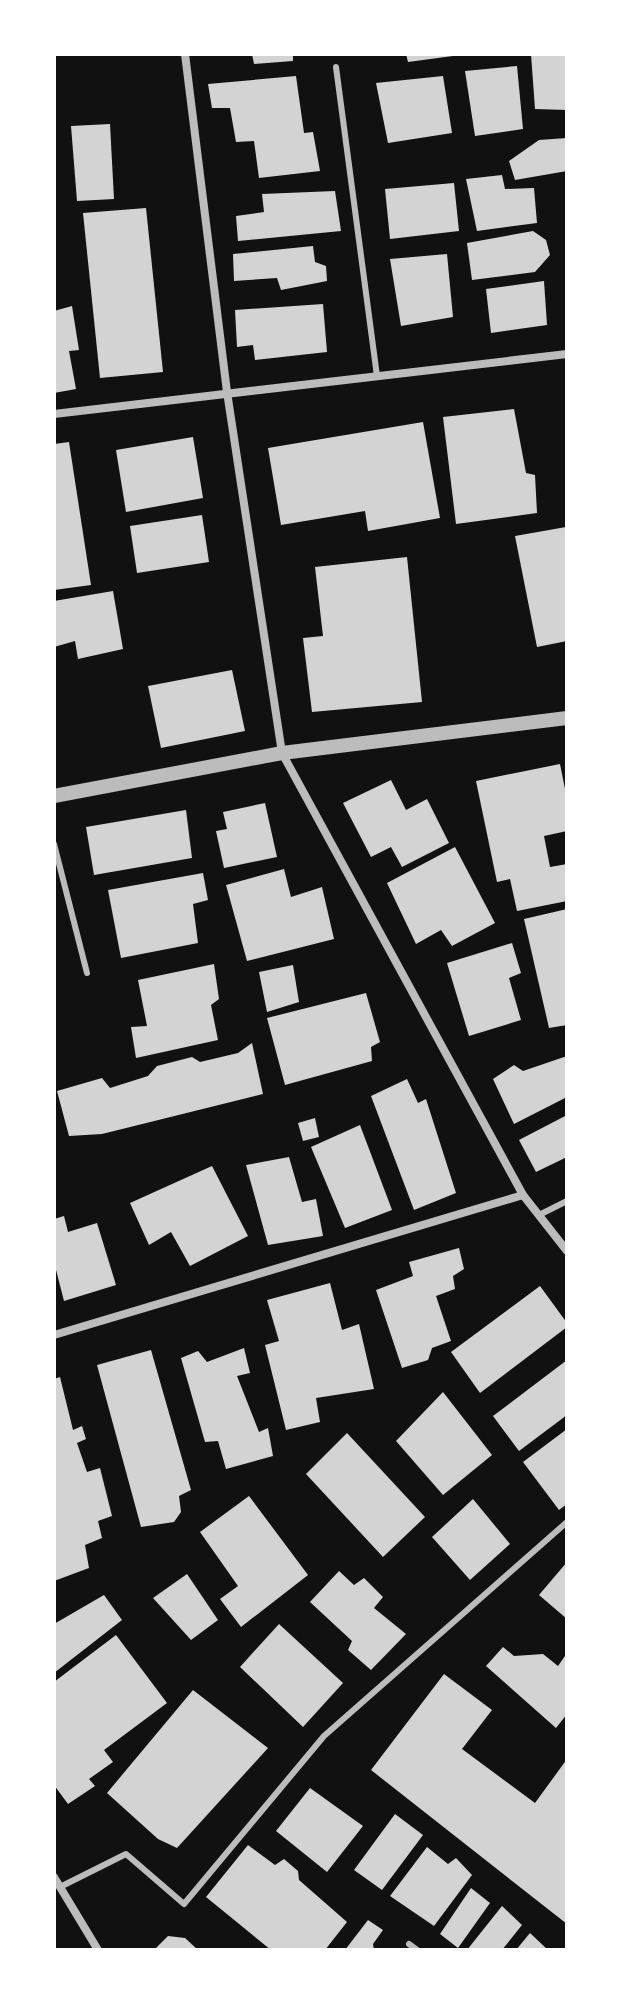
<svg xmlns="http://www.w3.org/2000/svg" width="621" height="2004" viewBox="0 0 621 2004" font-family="'Noto Sans',sans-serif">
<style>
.building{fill:#d3d3d3}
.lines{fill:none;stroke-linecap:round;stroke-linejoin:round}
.service{stroke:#bcbcbc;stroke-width:6}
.minor{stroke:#bcbcbc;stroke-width:8}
.tertiary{stroke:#bcbcbc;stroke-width:14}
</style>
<rect width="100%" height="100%" fill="#111"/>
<g class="building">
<path d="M252 54H293V61L254 64Z"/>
<path d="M406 54H453V56L408 62Z"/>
<path d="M531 54H567V110L535 109Z"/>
<path d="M517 66 523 129 475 136 465 71Z"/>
<path d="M296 76 304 133 313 132 320 171 259 178 254 141 236 142 230 108H212L208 84Z"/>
<path d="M443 76 452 133 388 143 376 83Z"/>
<path d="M110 124 114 199 77 201 71 126Z"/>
<path d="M567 138V171L515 180 509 161 539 140Z"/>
<path d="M502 175 505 189 534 188 537 223 477 231 466 179Z"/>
<path d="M454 183 459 231 390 239 385 189Z"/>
<path d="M335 191 341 231 238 241 236 216 264 212 262 194Z"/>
<path d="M146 208 163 372 100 378 83 213Z"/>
<path d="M533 231 546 240 550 255 535 272 472 280 467 243Z"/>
<path d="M313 246 315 262 326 266 327 281 281 290 277 278 234 281 233 254Z"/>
<path d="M447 254 453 317 401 326 390 259Z"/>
<path d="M544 281 547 325 491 333 486 289Z"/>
<path d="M323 304 327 352 255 360 253 345 237 347 235 310Z"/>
<path d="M72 306 79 350 69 351 76 389 54 393V311Z"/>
<path d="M514 409 526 473 535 475 537 513 456 524 443 417Z"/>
<path d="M423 422 440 518 368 531 365 511 281 525 268 448Z"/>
<path d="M193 437 203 498 126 512 116 450Z"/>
<path d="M69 442 91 585 54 590V444Z"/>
<path d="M202 515 209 562 137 573 130 526Z"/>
<path d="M566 527 567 641 537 647 515 536Z"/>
<path d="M407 557 422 702 312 712 303 638 323 636 315 567Z"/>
<path d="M113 591 123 649 78 659 75 641 54 647V601Z"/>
<path d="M232 670 245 731 161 748 148 686Z"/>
<path d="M560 764 567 799V831L544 836 550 867 567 864V901L517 911 510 879 497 882 476 781Z"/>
<path d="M391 780 406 810 427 799 449 843 402 867 391 847 371 857 343 803Z"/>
<path d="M265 803 277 857 224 868 216 831 227 829 223 812Z"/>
<path d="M186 810 192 858 94 875 86 827Z"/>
<path d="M455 847 495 923 452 946 441 930 416 944 387 883Z"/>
<path d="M284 869 291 897 322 887 334 939 247 961 226 885Z"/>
<path d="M203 873 208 900 193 904 198 943 121 958 108 890Z"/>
<path d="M567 909V1025L549 1028 524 919Z"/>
<path d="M512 943 521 973 509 978 521 1020 469 1036 447 963Z"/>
<path d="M214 964 219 999 211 1005 218 1040 136 1058 131 1027 147 1026 138 980Z"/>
<path d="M293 965 299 1002 267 1012 259 972Z"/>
<path d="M366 993 380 1042 371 1047 372 1061 285 1085 267 1018Z"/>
<path d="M252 1043 263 1094 102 1134 69 1136 57 1091 102 1078 110 1088 148 1076 157 1066 192 1057 200 1062 238 1053Z"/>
<path d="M567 1056V1097L514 1124 493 1079 514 1065 523 1071Z"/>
<path d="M407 1079 418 1103 426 1099 456 1193 414 1210 371 1096Z"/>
<path d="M567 1115V1157L536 1172 519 1140Z"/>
<path d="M315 1118 319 1137 303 1141 298 1123Z"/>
<path d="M360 1125 392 1210 345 1228 311 1147Z"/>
<path d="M289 1157 302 1202 316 1199 323 1236 268 1245 246 1165Z"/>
<path d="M212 1166 248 1236 190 1266 171 1232 149 1245 130 1203Z"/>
<path d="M64 1216 68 1232 97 1223 116 1285 64 1301 54 1262V1219Z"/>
<path d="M459 1248 464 1269 453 1276 455 1289 436 1296 451 1341 432 1348 428 1360 402 1368 376 1290 413 1276 409 1262Z"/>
<path d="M330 1283 342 1330 359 1324 374 1389 316 1398 320 1422 286 1430 265 1345 279 1341 267 1300Z"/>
<path d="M540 1286 567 1323V1327L480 1393 451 1352Z"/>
<path d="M244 1348 250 1373 237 1376 259 1432 268 1428 273 1456 226 1469 218 1441 205 1442 181 1358 198 1351 207 1362Z"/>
<path d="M151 1350 191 1490 179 1496 181 1512 174 1522 141 1527 97 1365Z"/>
<path d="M567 1360V1415L519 1451 493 1416Z"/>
<path d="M60 1377 73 1430 82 1426 86 1439 77 1443 87 1472 100 1468 112 1516 98 1521 102 1538 85 1545 89 1568 54 1581V1379Z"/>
<path d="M443 1392 492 1455 443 1495 396 1441Z"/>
<path d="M567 1429V1504L559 1510 523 1462Z"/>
<path d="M347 1433 425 1517 383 1557 306 1474Z"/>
<path d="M249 1496 308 1575 241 1627 220 1599 238 1586 200 1532Z"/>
<path d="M473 1499 510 1544 470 1580 432 1537Z"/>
<path d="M567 1562V1619L539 1595Z"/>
<path d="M339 1571 354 1585 364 1578 383 1597 374 1608 406 1634 371 1670 348 1650 352 1641 310 1602Z"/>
<path d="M187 1574 218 1620 191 1640 153 1598Z"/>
<path d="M104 1595 122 1620 54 1673V1624Z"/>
<path d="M279 1624 343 1683 303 1727 240 1667Z"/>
<path d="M116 1635 167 1703 104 1750 113 1762 89 1779 95 1786 68 1804 54 1785V1682Z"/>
<path d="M503 1647 514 1656 543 1654 558 1666 567 1653V1714L556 1728 486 1666Z"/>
<path d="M444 1674 492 1710 462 1749 535 1803 567 1759V1924L371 1770Z"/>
<path d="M193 1690 268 1748 177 1848 158 1839 107 1793Z"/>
<path d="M310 1788 363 1826 327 1872 276 1831Z"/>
<path d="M395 1814 423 1835 382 1890 354 1870Z"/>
<path d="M248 1845 275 1865 284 1859 298 1871 299 1880 347 1922 325 1950H271L206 1897Z"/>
<path d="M427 1847 448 1864 456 1858 472 1875 434 1926 390 1896Z"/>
<path d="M471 1888 490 1903 458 1948 440 1934Z"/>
<path d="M502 1906 522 1925 502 1950H467Z"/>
<path d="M368 1920 383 1930 373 1944 374 1950H345Z"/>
<path d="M530 1933 548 1950H516Z"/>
<path d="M168 1936 185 1938 198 1950H154Z"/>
</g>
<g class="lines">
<g class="service">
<path d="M336 67 377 376"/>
<path d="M54 844 87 973"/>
<path d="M539 1215 567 1201"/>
<path d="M60 1887 126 1854 184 1904 324 1736 567 1522"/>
<path d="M409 1944 417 1950"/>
</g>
<g class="minor">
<path d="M185 54 227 392 282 753 523 1195 567 1251"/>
<path d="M54 414 567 354"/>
<path d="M54 1335 523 1195"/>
<path d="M54 1877 98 1950"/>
</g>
<path class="tertiary" d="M54 796 282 753 567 718"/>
</g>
<rect width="621" height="2004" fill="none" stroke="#ffffff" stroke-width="112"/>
</svg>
